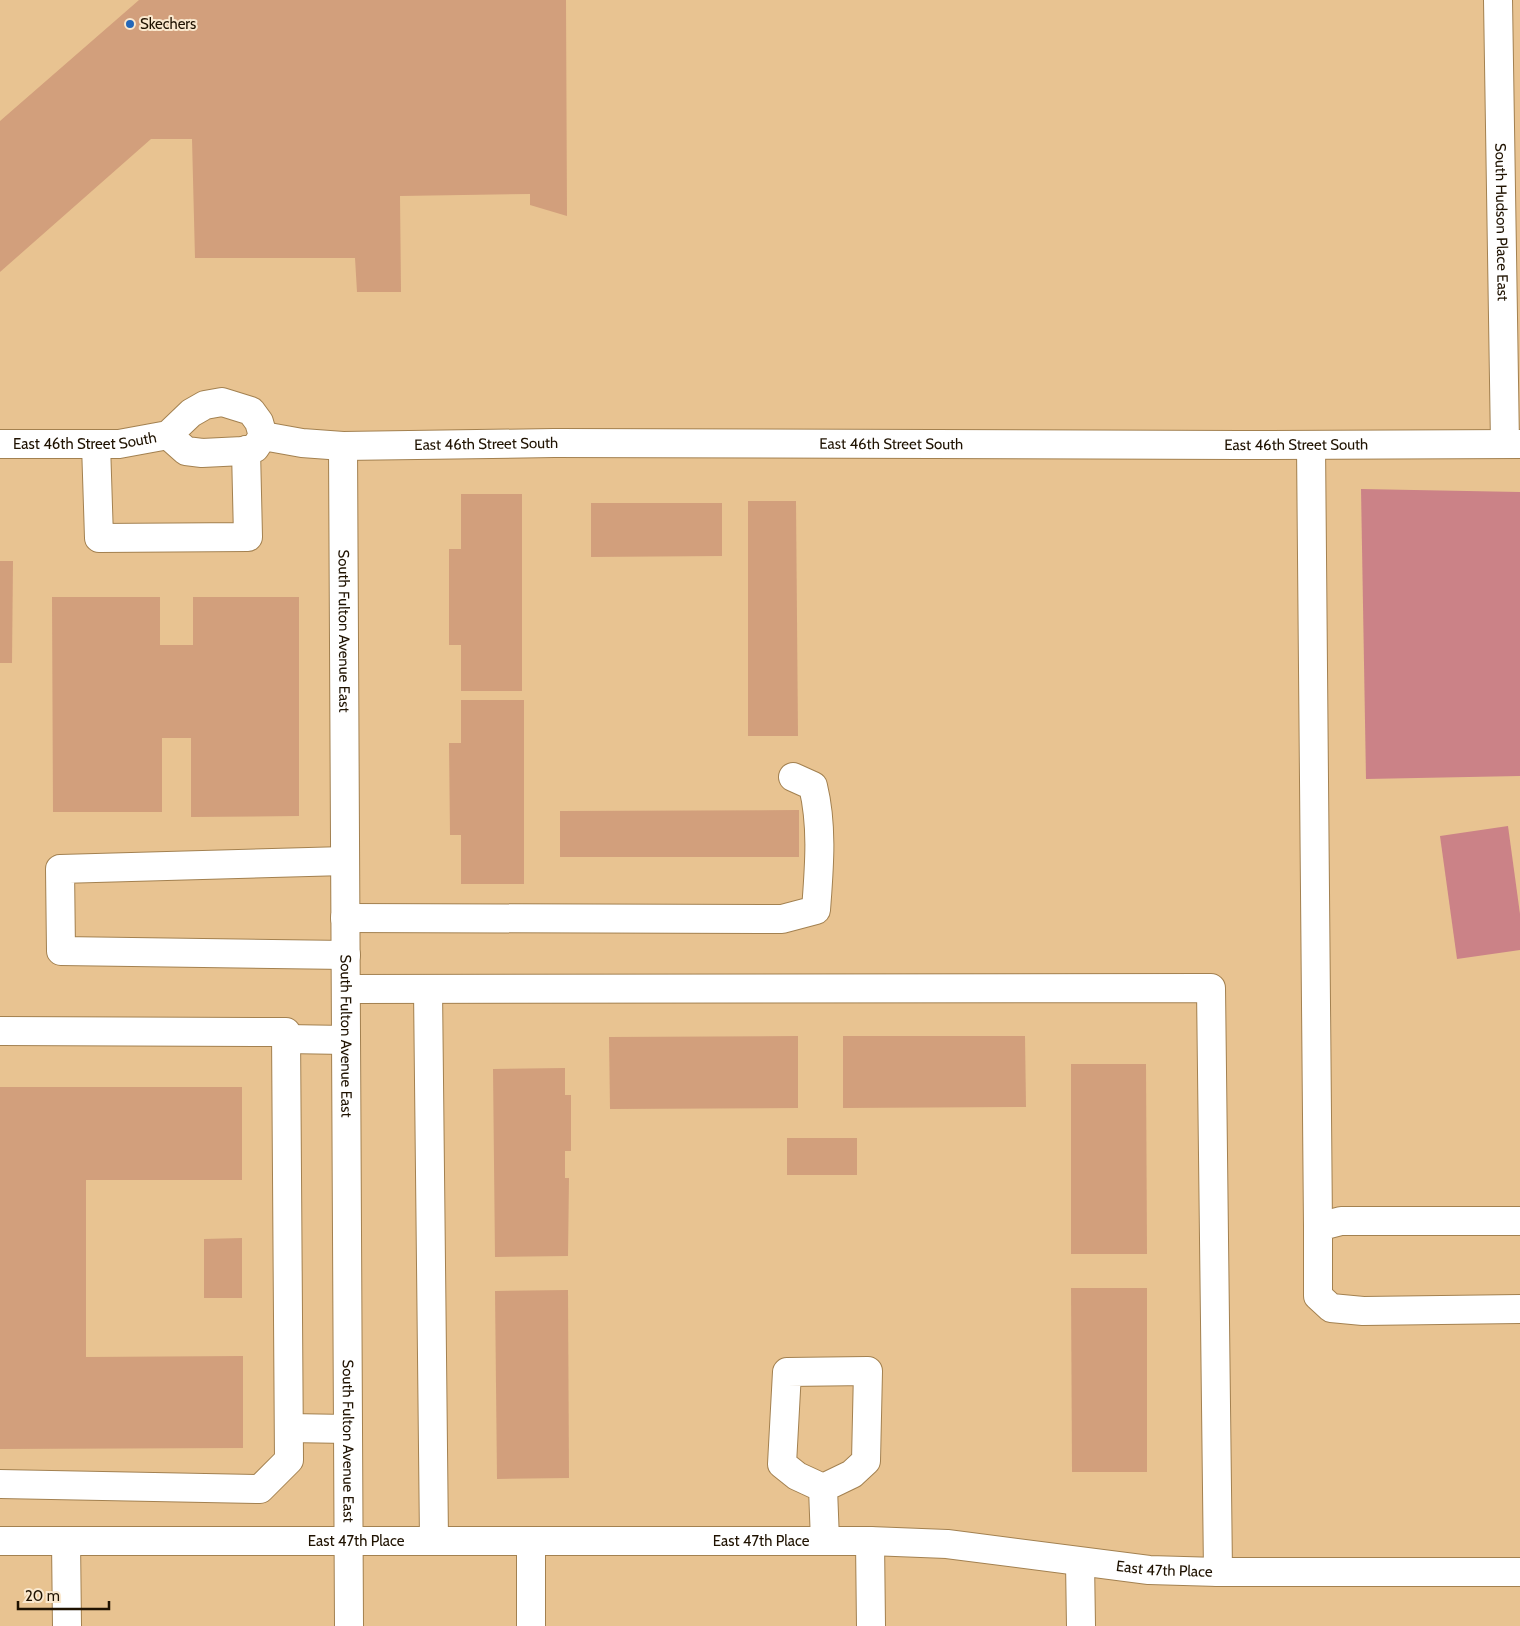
<svg xmlns="http://www.w3.org/2000/svg" width="1520" height="1626" viewBox="0 0 1520 1626" font-family="Cabin,sans-serif">
<style>
.green{fill:#cb8287}
.building{fill:#d29f7c}
.lines{fill:none;stroke-linecap:round;stroke-linejoin:round}
.minor-casing{stroke:#a38150;stroke-width:30}
.minor{stroke:#fff;stroke-width:28}
.poi-dot{fill:#2467b8;stroke:#fae8ce;stroke-width:2}
.labels{text-anchor:middle;dominant-baseline:central;stroke-width:4;stroke-linejoin:round;paint-order:stroke}
.poi-label{font-size:15px;fill:#1f1201;stroke:#fae8ce;text-anchor:start}
.street-label{font-size:15px;fill:#1f1201;stroke:#fae8ce}
</style>
<rect width="100%" height="100%" fill="#e8c391"/>
<g class="green">
<path d="M1361 489 1520 492V776L1366 779Z"/>
<path d="M1508 826 1520 914V950L1457 959 1440 836Z"/>
</g>
<g class="building">
<path d="M139 0H566L567 216 530 205V194L400 196 401 292H357L355 258H195L192 139H151L0 272V121Z"/>
<path d="M461 494H522V691H461V645H449V549H461Z"/>
<path d="M748 501H796L798 736H748Z"/>
<path d="M591 503H722V556L591 557Z"/>
<path d="M0 561H13L12 663H0Z"/>
<path d="M52 597H160V645H193V597H299V816L191 817V738H162V812H53Z"/>
<path d="M461 700H524V884H461V835H450L449 743H461Z"/>
<path d="M799 810V857H560V811Z"/>
<path d="M798 1036V1108L610 1109 609 1037Z"/>
<path d="M843 1036H1025L1026 1107 843 1108Z"/>
<path d="M1071 1064H1146L1147 1254H1071Z"/>
<path d="M565 1068V1095H571V1151H565V1178H569L568 1256 495 1257 493 1069Z"/>
<path d="M0 1087H242V1180H86V1357L243 1356V1448L0 1449Z"/>
<rect x="787" y="1138" width="70" height="37"/>
<path d="M242 1238V1298H204V1239Z"/>
<path d="M1071 1288H1147V1472H1072Z"/>
<path d="M568 1290 569 1478 497 1479 495 1291Z"/>
</g>
<g class="lines">
<defs>
<g id="minor">
<path id="s1" d="M1498 0 1505 444"/>
<path id="s2" d="M263 436 302 443 343 446 554 443 1240 445 1520 444"/>
<path id="s3" d="M0 444H119L168 435 191 413 205 405 222 402 251 411 259 422 263 436 255 448 243 451 202 453 186 451 168 435"/>
<path d="M96 444 99 538 248 537 246 450"/>
<path d="M1311 445 1318 1227"/>
<path id="s4" d="M343 446 349 1626"/>
<path d="M345 861 60 869 61 951 346 955"/>
<path d="M345 918 782 919 816 910C819 869 823 827 813 786L793 777"/>
<path d="M346 989 1211 988 1218 1572"/>
<path d="M428 989 434 1540"/>
<path d="M0 1031 286 1032 289 1460 260 1489 0 1484"/>
<path d="M286 1039 346 1040"/>
<path d="M1520 1221H1341L1318 1227V1296L1331 1308 1363 1311 1520 1309"/>
<path d="M289 1428 348 1429"/>
<path d="M823 1488 797 1476 782 1464 787 1372 868 1371 866 1461 852 1474 823 1488 825 1541"/>
<path id="s5" d="M0 1541H870L947 1544 1149 1570 1218 1572H1520"/>
<path d="M66 1541 67 1626"/>
<path d="M870 1541 871 1626"/>
<path d="M1080 1562 1081 1626"/>
<path d="M531 1626V1541"/>
</g>
</defs>
<use href="#minor" class="minor-casing"/>
<use href="#minor" class="minor"/>
</g>
<circle class="poi-dot" cx="130" cy="24" r="5"/>
<g class="labels">
<g class="poi-label">
<text x="140" y="24">Skechers</text>
</g>
<g class="street-label">
<text stroke="none"><textPath href="#s1" startOffset="222">South Hudson Place East</textPath></text>
<text stroke="none"><textPath href="#s3" startOffset="85">East 46th Street South</textPath></text>
<text stroke="none"><textPath href="#s2" startOffset="224">East 46th Street South</textPath></text>
<text stroke="none"><textPath href="#s2" startOffset="629">East 46th Street South</textPath></text>
<text stroke="none"><textPath href="#s2" startOffset="1034">East 46th Street South</textPath></text>
<text stroke="none"><textPath href="#s4" startOffset="185">South Fulton Avenue East</textPath></text>
<text stroke="none"><textPath href="#s4" startOffset="590">South Fulton Avenue East</textPath></text>
<text stroke="none"><textPath href="#s4" startOffset="995">South Fulton Avenue East</textPath></text>
<text stroke="none"><textPath href="#s5" startOffset="356">East 47th Place</textPath></text>
<text stroke="none"><textPath href="#s5" startOffset="761">East 47th Place</textPath></text>
<text stroke="none"><textPath href="#s5" startOffset="1166">East 47th Place</textPath></text>
</g>
</g>
<path d="M18 1601v8h91v-8" fill="none" stroke="#1f1201" stroke-width="2.5"/>
<text x="25" y="1601" font-size="15" fill="#1f1201" stroke="#fae8ce" stroke-width="4" paint-order="stroke">20 m</text>
</svg>
